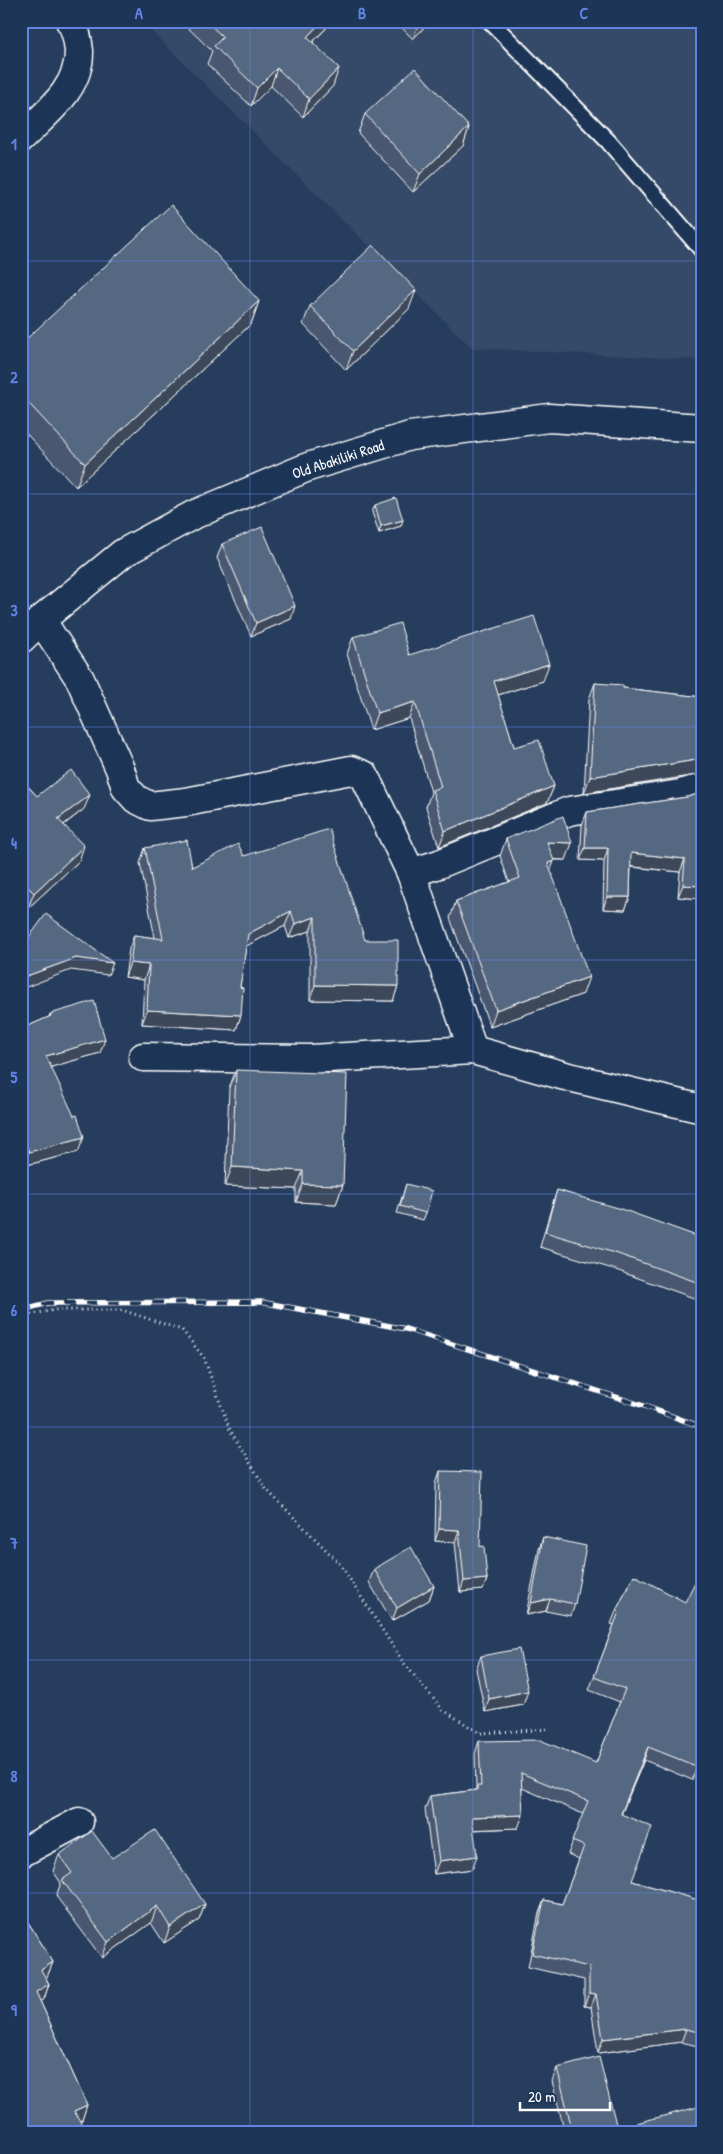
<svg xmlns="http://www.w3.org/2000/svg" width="723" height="2154" viewBox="0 0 723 2154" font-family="'Patrick Hand',sans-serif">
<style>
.built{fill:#344a68}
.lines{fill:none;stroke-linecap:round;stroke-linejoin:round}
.service-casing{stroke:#fff;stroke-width:19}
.minor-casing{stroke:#fff;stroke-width:31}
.tertiary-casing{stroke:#fff;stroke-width:31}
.primary-casing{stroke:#fff;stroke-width:31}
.path{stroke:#fff;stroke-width:3;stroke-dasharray:1 4;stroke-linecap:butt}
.service{stroke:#1d3557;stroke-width:15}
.minor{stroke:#1d3557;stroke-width:28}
.tertiary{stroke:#1d3557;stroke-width:28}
.primary{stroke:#1d3557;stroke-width:28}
.rail-casing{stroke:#fff;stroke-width:5.5}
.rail{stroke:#1d3557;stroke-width:4;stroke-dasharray:11;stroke-linecap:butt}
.wall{fill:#49596f;stroke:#fff}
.shaded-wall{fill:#3c485a;stroke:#fff}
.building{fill:#556781;stroke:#fff}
.grid{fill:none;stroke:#6183e4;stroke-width:1;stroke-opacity:0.55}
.labels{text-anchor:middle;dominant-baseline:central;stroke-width:4;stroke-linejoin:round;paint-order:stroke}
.street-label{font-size:15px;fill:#fff;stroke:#1d3557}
.neatline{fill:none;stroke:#6183e4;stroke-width:2}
.grid-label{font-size:16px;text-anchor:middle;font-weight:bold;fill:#6183e4}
</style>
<rect width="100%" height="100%" fill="#263d5e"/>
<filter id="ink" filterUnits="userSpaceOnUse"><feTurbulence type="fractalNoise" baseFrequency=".02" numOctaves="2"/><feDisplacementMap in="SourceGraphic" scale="10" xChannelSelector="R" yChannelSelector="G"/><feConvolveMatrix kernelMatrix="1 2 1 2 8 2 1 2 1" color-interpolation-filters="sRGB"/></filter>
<g filter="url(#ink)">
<path class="built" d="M141 21H702V360L472 348Z"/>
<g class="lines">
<defs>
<path id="service" d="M490 21 608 141 702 250"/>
<g id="minor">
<path d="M41 620 80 679 120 769 126 788 136 799 150 806 186 802 351 770 364 775 411 873 473 1050 565 1076 702 1109"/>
<path d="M411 873 439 864 569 811 680 794 702 788"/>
<path d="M143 1057 310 1059 473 1050"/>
<path d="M21 1853 79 1822"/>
</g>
<path id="tertiary" d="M21 138C46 113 80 89 79 51 78 41 76 29 70 21"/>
<path id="primary" d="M21 639 41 620 123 553 193 515 308 467 410 436 549 418 702 428"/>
</defs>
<use href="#service" class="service-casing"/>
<use href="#minor" class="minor-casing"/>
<use href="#tertiary" class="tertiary-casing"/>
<use href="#primary" class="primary-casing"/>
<path class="path" d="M21 1316 56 1310H122L182 1330 204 1358 230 1430 266 1489 340 1564 403 1662 443 1710 480 1733 551 1729"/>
<use href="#service" class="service"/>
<use href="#minor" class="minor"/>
<use href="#tertiary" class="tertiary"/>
<use href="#primary" class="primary"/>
<defs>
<path id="rail" d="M21 1310 48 1303 261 1302 406 1329 647 1407 702 1427"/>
</defs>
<use href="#rail" class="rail-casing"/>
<use href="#rail" class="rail"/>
</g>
<g class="wall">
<path d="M181 21H333L313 42 333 86 303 117 271 86 251 106 207 64 212 51Z"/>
<path d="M395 21H430L413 39Z"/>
<path d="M365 114 469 127 463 146 413 192 358 133Z"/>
<path d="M259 301 251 324 76 487 21 428V344Z"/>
<path d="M310 306 409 309 346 370 303 324Z"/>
<path d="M375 505 401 526 379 533 372 512Z"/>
<path d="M222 544 291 619 251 636 217 558Z"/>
<path d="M353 637 409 655 543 681 498 695 514 747 554 786 547 803 439 847 426 807 431 792 409 718 371 730 347 654Z"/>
<path d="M595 683 623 688 702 697V774L584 793 589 699Z"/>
<path d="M21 779 37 796 84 809 64 825 79 861 28 908 21 900Z"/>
<path d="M702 793V899L678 897 680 872 631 867 630 897 625 910 603 909 604 861 580 860 582 825 587 812 687 797Z"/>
<path d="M506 839 566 860H554V861L550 871 583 994 490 1027 450 918 456 901 509 882 500 856Z"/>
<path d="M145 848 192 867 244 856 365 940 398 986 393 1001 310 1000V931L289 938 285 926 246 946 240 987 241 1015 236 1030 142 1024 144 980 125 977 129 949 134 935 155 938 140 863Z"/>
<path d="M50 1014 100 1053 51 1067 78 1152 23 1166 22 1162H21V1029L49 1017Z"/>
<path d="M236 1070 343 1185 336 1204 296 1202V1189L225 1186 229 1088Z"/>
<path d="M406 1184 426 1213 423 1220 397 1213Z"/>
<path d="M557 1190 702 1238V1301L613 1269 540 1247 552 1205Z"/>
<path d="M440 1471 480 1547 487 1579 483 1590 460 1592 455 1542 435 1541 436 1483Z"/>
<path d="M543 1537 575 1604 571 1616 546 1611 526 1615 539 1549Z"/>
<path d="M374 1569 434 1586 429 1600 392 1621 369 1582Z"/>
<path d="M634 1575 702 1754 692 1780 644 1760 621 1814 632 1881 702 1901V2047L681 2042 598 2053 591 2007 584 2006V1980L528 1967 539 1913 544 1900 562 1904 579 1859 568 1854 583 1814 522 1788 518 1828 473 1830 472 1869 434 1874 425 1809 430 1796 476 1790 475 1754 479 1741 596 1763 620 1702 589 1690 614 1625 611 1624 616 1611Z"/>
<path d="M481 1656 523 1705 485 1712 476 1669Z"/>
<path d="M59 1855 112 1858 205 1904 199 1920 164 1943 151 1923 102 1958 56 1896 61 1883 53 1871Z"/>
<path d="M21 1911 53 1962 47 1977 46 1978 49 1984 44 1999 40 2001 87 2105 82 2120 79 2121 21 2133Z"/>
<path d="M557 2068 617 2128 702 2133H565L552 2081Z"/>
</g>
<g class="shaded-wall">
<path d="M322 21H333L300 55 307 37Z"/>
<path d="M422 21H430L413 39 418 26Z"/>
<path d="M277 68 271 86 251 106 257 88Z"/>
<path d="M339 68 333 86 303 117 309 99Z"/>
<path d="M469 127 463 146 413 192 420 174Z"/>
<path d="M416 290 409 309 346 370 353 351Z"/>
<path d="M259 301 251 324 76 487 85 464Z"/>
<path d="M403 520 401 526 379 533 381 526Z"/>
<path d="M295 606 291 619 251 636 256 623Z"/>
<path d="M549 664 543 681 488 698 494 681Z"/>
<path d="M415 702 409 718 371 730 377 713Z"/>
<path d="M702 759V774L584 793 590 777Z"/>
<path d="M554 786 547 803 439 847 445 831Z"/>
<path d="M90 795 84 809 53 833 58 819Z"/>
<path d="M547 842 572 843 566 860 541 859Z"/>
<path d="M84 846 79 861 28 908 34 893Z"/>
<path d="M585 848H608L604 861 580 860Z"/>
<path d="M631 853 685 859 680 872 626 866Z"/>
<path d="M554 861 548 878V863Z"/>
<path d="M683 885 702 886V899L678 897Z"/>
<path d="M607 897H630L625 910 603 909Z"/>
<path d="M291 911 285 926 242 948 248 934Z"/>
<path d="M315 917 310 931 289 938 295 924Z"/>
<path d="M76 958 113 963 108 975 71 970 21 989V978Z"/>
<path d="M130 963 149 965 144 980 125 977Z"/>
<path d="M589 977 583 994 490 1027 496 1010Z"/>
<path d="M315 985 398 986 393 1001 310 1000Z"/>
<path d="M147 1010 241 1015 236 1030 142 1024Z"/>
<path d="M105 1039 100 1053 41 1070 46 1056Z"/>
<path d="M84 1137 78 1152 23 1166 29 1152Z"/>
<path d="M27 1147 22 1162H21V1148Z"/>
<path d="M232 1167 303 1171 296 1189 225 1186Z"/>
<path d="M303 1184 343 1185 336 1204 296 1202Z"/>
<path d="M439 1529 459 1530 455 1542 435 1541Z"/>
<path d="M487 1579 483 1590 460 1592 464 1581Z"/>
<path d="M434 1586 429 1600 392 1621 397 1608Z"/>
<path d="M550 1599 546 1611 526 1615 531 1603Z"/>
<path d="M528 1691 523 1705 485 1712 489 1699Z"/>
<path d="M648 1747 644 1760 616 1827 621 1814Z"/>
<path d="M523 1815 518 1828 467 1830 472 1817Z"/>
<path d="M477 1856 472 1869 434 1874 439 1861Z"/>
<path d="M205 1904 199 1920 164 1943 170 1927Z"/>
<path d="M157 1906 151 1923 102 1958 108 1942Z"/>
<path d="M53 1962 47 1977 35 1985 41 1970Z"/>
<path d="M49 1984 44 1999 30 2007 36 1992Z"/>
<path d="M589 1993 596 1994 591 2007 584 2006Z"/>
<path d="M686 2029 681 2042 598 2053 603 2039Z"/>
<path d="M87 2105 82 2120 68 2126 74 2111Z"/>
</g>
<g class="building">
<path d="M206 21H322L307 37 339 68 309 99 277 68 257 88 214 46 223 37Z"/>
<path d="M414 21H422L418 26Z"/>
<path d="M415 68 469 127 420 174 365 114Z"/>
<path d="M171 205 259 301 85 464 21 395V344Z"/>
<path d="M373 245 416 290 353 351 310 306Z"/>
<path d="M396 498 403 520 381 526 375 505Z"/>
<path d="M262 527 295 606 256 623 222 544Z"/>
<path d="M534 616 549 664 494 681 514 747 539 740 554 786 445 831 432 790 441 787 415 702 377 713 353 637 400 623 409 655Z"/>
<path d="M595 683 623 685V688L702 697V759L590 777Z"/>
<path d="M71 770 90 795 58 819 84 846 34 893 21 880V779L37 796Z"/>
<path d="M702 793V886L683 885 685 859 631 853 630 897H607L608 848H585L587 812 687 797Z"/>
<path d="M563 816 572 843 547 842 554 861 548 863 589 977 496 1010 456 901 520 878 506 839Z"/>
<path d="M329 829 365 940H398V986L315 985V917L295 924 291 911 248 934 240 987 243 988 241 1015 147 1010 149 965 130 963 134 935 163 939 145 848 187 840 192 867 238 844 244 856Z"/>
<path d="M46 914 113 963 76 958 21 978V948Z"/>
<path d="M94 1001 105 1039 46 1056 74 1116 77 1115 84 1137 29 1152 27 1147 21 1148V1029L51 1016 50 1014Z"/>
<path d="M236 1070 347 1074 343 1185 303 1184V1171L232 1167Z"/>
<path d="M406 1184 432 1191 426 1213 400 1206Z"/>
<path d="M557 1190 627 1211 702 1238V1284L618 1254 545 1232Z"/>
<path d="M440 1471 482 1472 480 1547 484 1546 487 1579 464 1581 459 1530 439 1529Z"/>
<path d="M543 1537 586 1546 575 1604 550 1599 531 1603Z"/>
<path d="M411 1547 434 1586 397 1608 374 1569Z"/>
<path d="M702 1568V1753L696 1766 648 1747 621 1814 652 1827 632 1881 702 1901V2033L686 2029 603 2039 596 1994 589 1993V1967L532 1954 544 1900 562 1904 584 1846 572 1841 588 1801 521 1773 523 1815 472 1817 477 1856 439 1861 430 1796 477 1790V1786H481L479 1741 540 1740 596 1763 625 1689 594 1677 619 1612 616 1611 634 1575 685 1602Z"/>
<path d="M519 1649 528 1691 489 1699 481 1656Z"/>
<path d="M155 1830 205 1904 170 1927 157 1906 108 1942 62 1880 72 1873 59 1855 92 1831 112 1858Z"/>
<path d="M21 1911 53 1962 41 1970 49 1984 36 1992 87 2105 74 2111 87 2133H21V2097L28 2093 21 2079Z"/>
<path d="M599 2057 617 2128 702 2106V2133H573L557 2068Z"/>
</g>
</g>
<path class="grid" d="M250 21V2133M473 21V2133M21 261H702M21 494H702M21 727H702M21 960H702M21 1194H702M21 1427H702M21 1660H702M21 1893H702"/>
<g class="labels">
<g class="street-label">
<text transform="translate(338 459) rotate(-18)">Old Abakiliki Road</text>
</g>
</g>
<rect width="723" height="2154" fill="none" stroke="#1d3557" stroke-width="55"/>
<path d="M520 2102v8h90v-8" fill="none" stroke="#ffffff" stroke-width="2.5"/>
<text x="528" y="2102" font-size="15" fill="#ffffff" stroke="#1d3557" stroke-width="4" paint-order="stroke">20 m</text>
<rect x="28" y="28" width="668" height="2098" class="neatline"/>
<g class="grid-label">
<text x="139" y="19">A</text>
<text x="362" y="19">B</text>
<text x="584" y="19">C</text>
<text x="14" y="150">1</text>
<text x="14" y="383">2</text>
<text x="14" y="616">3</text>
<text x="14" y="849">4</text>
<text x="14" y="1083">5</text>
<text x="14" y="1316">6</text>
<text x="14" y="1549">7</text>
<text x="14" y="1782">8</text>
<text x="14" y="2016">9</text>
</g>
</svg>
